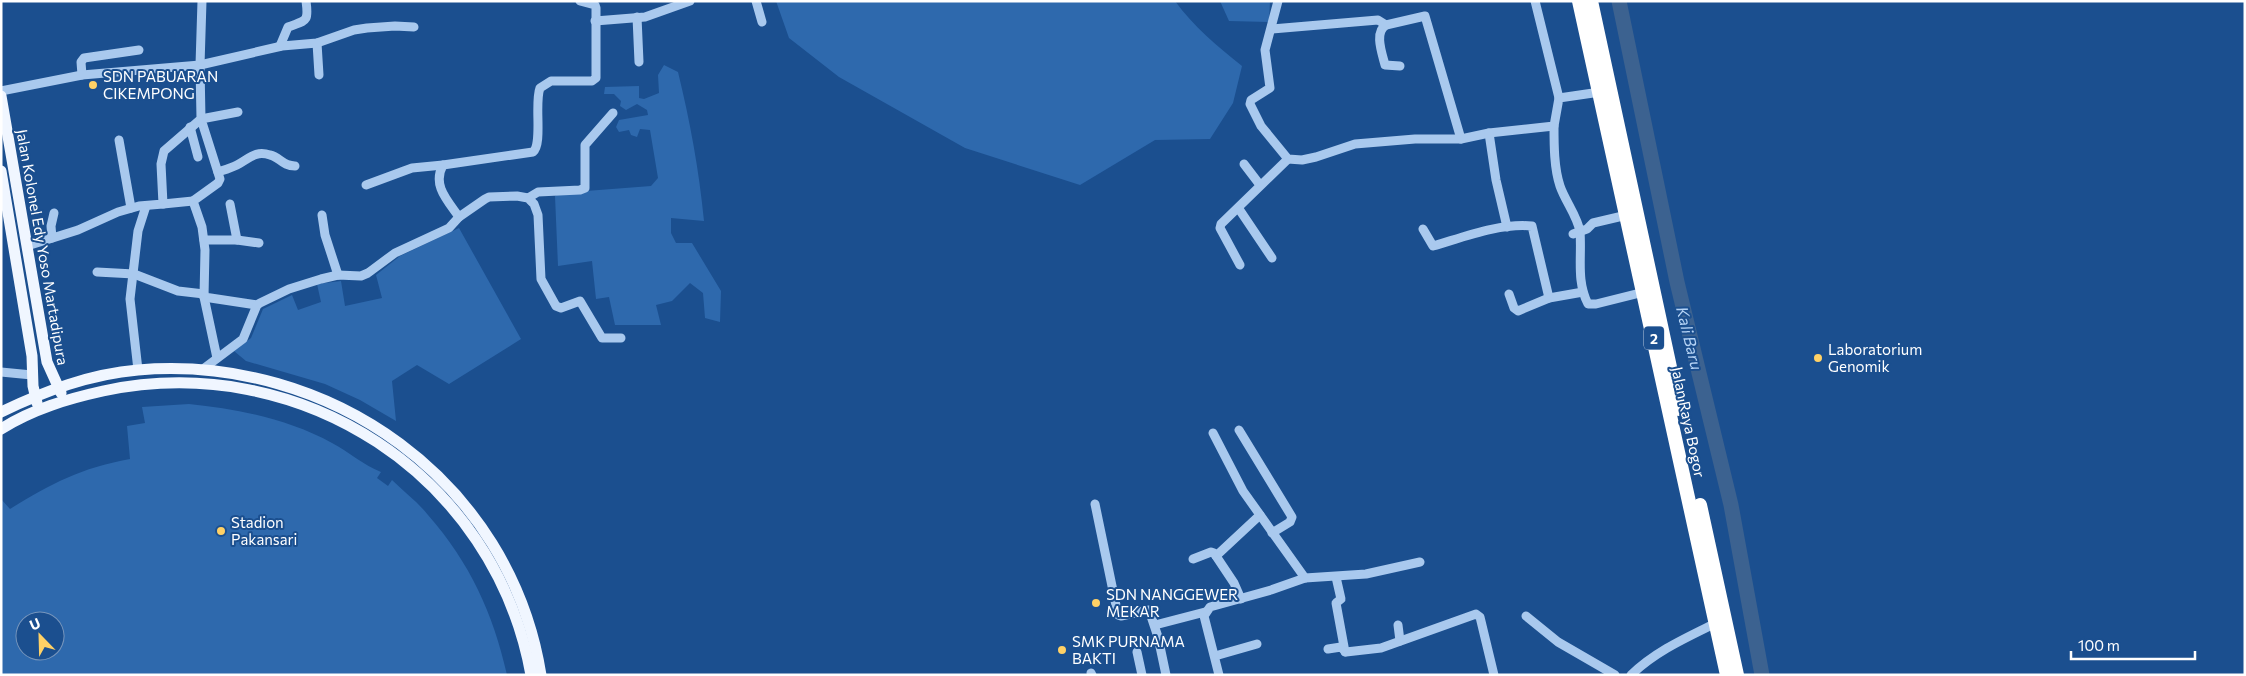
<svg xmlns="http://www.w3.org/2000/svg" width="2246" height="676" viewBox="0 0 2246 676" font-family="Commissioner,sans-serif">
<style>
.green{fill:#2e69ad;fill-rule:evenodd}
.lines{fill:none;stroke-linecap:round;stroke-linejoin:round}
.river{stroke:#3c6290;stroke-width:15}
.minor{stroke:#a9c9ee;stroke-width:9}
.major{stroke:#f0f6ff;stroke-width:11}
.highway{stroke:#fff;stroke-width:14}
.poi-dot{fill:#ffd166;stroke:#1b4f8f;stroke-width:2}
.labels{text-anchor:middle;dominant-baseline:central;stroke-width:4;stroke-linejoin:round;paint-order:stroke}
.shield{fill:#1b4f8f;stroke:#bbcadd;stroke-width:1}
.shield-label{font-size:14px;font-weight:bold;fill:#fff}
.poi-label{font-size:15px;fill:#fff;stroke:#1b4f8f;text-anchor:start}
.street-label{font-size:15px;fill:#fff;stroke:#1b4f8f}
.water-label{font-size:16px;font-style:italic;fill:#b5d3f5;stroke:#1b4f8f}
</style>
<rect width="100%" height="100%" fill="#1b4f8f"/>
<g class="green">
<path d="M776 1H1175C1194 27 1217 46 1242 66L1233 103 1210 139 1155 140 1080 185 965 148 839 77 789 38Z"/>
<path d="M1220 1H1270L1269 22 1229 21Z"/>
<path d="M664 65 678 72C690 121 699 170 704 221L671 218V233L676 243H692L721 291 720 322 705 318 703 293 690 283 672 301 656 305 661 325H615L609 297 596 299 592 261 558 266 555 196 560 193 651 186 658 178 650 130 640 129 637 137 631 135 629 130 619 132 616 127 619 120 648 115 647 110 637 104 626 110 620 106 621 101 614 94H604L605 87 639 86V98L644 99 659 93 658 75Z"/>
<path d="M459 228 521 339 449 384 417 365 392 381 396 421 360 400 325 384 246 361 234 351 251 338 263 309 292 295 298 310 321 302 317 284 341 281 345 306 382 298 376 275 400 256Z"/>
<path d="M189 404C238 409 288 419 332 443 349 452 363 465 381 472L377 478 388 486 392 480C404 492 418 502 428 515 470 563 493 613 507 675H1V499L10 509C52 483 81 468 130 459L127 426 145 423 142 407ZM25 621H55V651H25Z"/>
</g>
<g class="lines">
<path class="river" d="M1619 1 1677 282 1731 505 1762 675"/>
<g class="minor">
<path d="M756 1 762 22"/>
<path d="M1278 1 1265 50 1270 88 1251 100 1250 104 1261 126 1288 159 1302 160 1316 157 1355 144 1415 139H1461L1489 133 1554 126 1559 98 1600 92"/>
<path d="M1535 1 1559 98"/>
<path d="M637 17 639 62"/>
<path d="M595 21 645 17 690 1"/>
<path d="M1272 29 1378 20 1386 25"/>
<path d="M317 43 319 75"/>
<path d="M280 46 288 27C306 20 309 23 306 1"/>
<path d="M1400 66 1385 65C1382 53 1374 32 1386 25L1425 16 1461 139"/>
<path d="M82 75 81 62 84 58 139 50"/>
<path d="M1 91 82 75 200 65 282 46 317 43 354 30 367 28 395 26 414 27"/>
<path d="M238 112 201 119 220 179 218 183 193 201 202 227 205 250 204 297 257 305"/>
<path d="M1554 126C1554 145 1554 168 1560 186 1565 201 1578 217 1580 232 1582 256 1576 281 1588 304H1596L1644 292"/>
<path d="M190 127 198 157"/>
<path d="M1489 133 1496 180 1507 227"/>
<path d="M119 140 131 208"/>
<path d="M1244 164 1260 185"/>
<path d="M218 172C224 170 231 168 237 165 249 159 255 150 270 155 280 157 282 166 295 166"/>
<path d="M366 185 412 168 443 165"/>
<path d="M528 198 538 192 580 190 585 188V145L613 113"/>
<path d="M163 204 193 201"/>
<path d="M230 204 237 240"/>
<path d="M1239 209 1272 258"/>
<path d="M322 215 325 235 338 275"/>
<path d="M459 217C447 200 432 185 443 165L533 152C543 144 534 103 540 88L551 81H592L596 78V8L595 5 580 1"/>
<path d="M1423 229 1433 246C1464 237 1499 223 1532 226L1549 298"/>
<path d="M1573 234 1587 229 1593 223 1627 215"/>
<path d="M52 238 51 226 54 213"/>
<path d="M204 240H237L259 243"/>
<path d="M27 246 78 230 118 212 139 206 163 204 161 164 164 151 201 119 200 65 202 1"/>
<path d="M1240 265 1220 228 1221 224 1288 159"/>
<path d="M97 272 134 274 178 291 204 294"/>
<path d="M1509 294 1514 308 1518 311 1549 298 1583 292"/>
<path d="M204 297 217 358"/>
<path d="M203 369 243 339 257 305 260 303 289 289 321 279 338 275 361 276 368 273 395 253 449 228 459 217 485 199 489 197 517 196 528 198 534 204 538 215 541 279 556 306 561 308 580 301 602 338H621"/>
<path d="M138 370 130 299 138 231 146 206"/>
<path d="M1 372 32 375"/>
<path d="M1239 430 1292 517 1290 522 1272 533"/>
<path d="M1213 433 1243 491 1305 578"/>
<path d="M1095 504 1118 615 1121 616 1149 610 1158 637 1166 675"/>
<path d="M1216 556 1260 515"/>
<path d="M1193 559 1211 552 1214 553 1234 583 1241 599"/>
<path d="M1336 577 1341 599 1336 603 1345 652"/>
<path d="M1526 616 1558 642 1615 675"/>
<path d="M1155 625 1205 612"/>
<path d="M1398 625 1400 641"/>
<path d="M1328 649 1341 647 1346 652 1381 648 1476 614 1480 617 1494 675"/>
<path d="M1137 652 1142 675"/>
<path d="M1215 656 1257 644"/>
<path d="M1091 673 1092 675"/>
<path d="M1219 675 1204 616 1210 607 1271 590 1305 578 1366 574 1420 562"/>
<path d="M1631 675C1657 650 1688 637 1720 621"/>
</g>
<g class="major">
<path d="M1 96 47 362 61 393"/>
<path d="M1 171 32 356 33 386 37 403"/>
<path d="M1 412C45 391 90 374 138 370 330 354 510 481 541 675"/>
<path d="M1 429C33 409 67 399 103 391 300 349 495 475 531 675"/>
</g>
<g class="highway">
<path d="M1579 1 1727 675"/>
<path d="M1591 1 1679 409"/>
<path d="M1700 505 1737 675"/>
</g>
</g>
<g class="poi-dot">
<circle cx="93" cy="85" r="5"/>
<circle cx="1818" cy="358" r="5"/>
<circle cx="221" cy="531" r="5"/>
<circle cx="1096" cy="603" r="5"/>
<circle cx="1062" cy="650" r="5"/>
</g>
<g class="labels">
<rect class="shield" x="1644" y="326.5" width="20" height="23" rx="4"/>
<g class="shield-label">
<text x="1654" y="338">2</text>
</g>
<g class="poi-label">
<text x="103" y="76">SDN PABUARAN<tspan x="103" dy="17">CIKEMPONG</tspan></text>
<text x="1828" y="349">Laboratorium<tspan x="1828" dy="17">Genomik</tspan></text>
<text x="231" y="522">Stadion<tspan x="231" dy="17">Pakansari</tspan></text>
<text x="1106" y="594">SDN NANGGEWER<tspan x="1106" dy="17">MEKAR</tspan></text>
<text x="1072" y="641">SMK PURNAMA<tspan x="1072" dy="17">BAKTI</tspan></text>
</g>
<g class="street-label">
<text transform="translate(43 247) rotate(80)">Jalan Kolonel Edy Yoso Martadipura</text>
<text transform="translate(1689 422) rotate(78)">Jalan Raya Bogor</text>
</g>
<g class="water-label">
<text transform="translate(1690 338) rotate(76)">Kali Baru</text>
</g>
</g>
<rect width="2246" height="676" fill="none" stroke="#ffffff" stroke-width="5"/>
<g transform="translate(40 636) rotate(337)"><circle r="24" fill="#1b4f8f" stroke="#7695bc"/>
<path d="M0-4L9 19L0 12L-9 19Z" fill="#ffd166"/>
<text y="-8" font-size="14" font-weight="bold" text-anchor="middle" fill="#ffffff">U</text>
</g>
<path d="M2071 651v8h124v-8" fill="none" stroke="#ffffff" stroke-width="2.5"/>
<text x="2078" y="651" font-size="15" fill="#ffffff" stroke="#1b4f8f" stroke-width="4" paint-order="stroke">100 m</text>
</svg>
